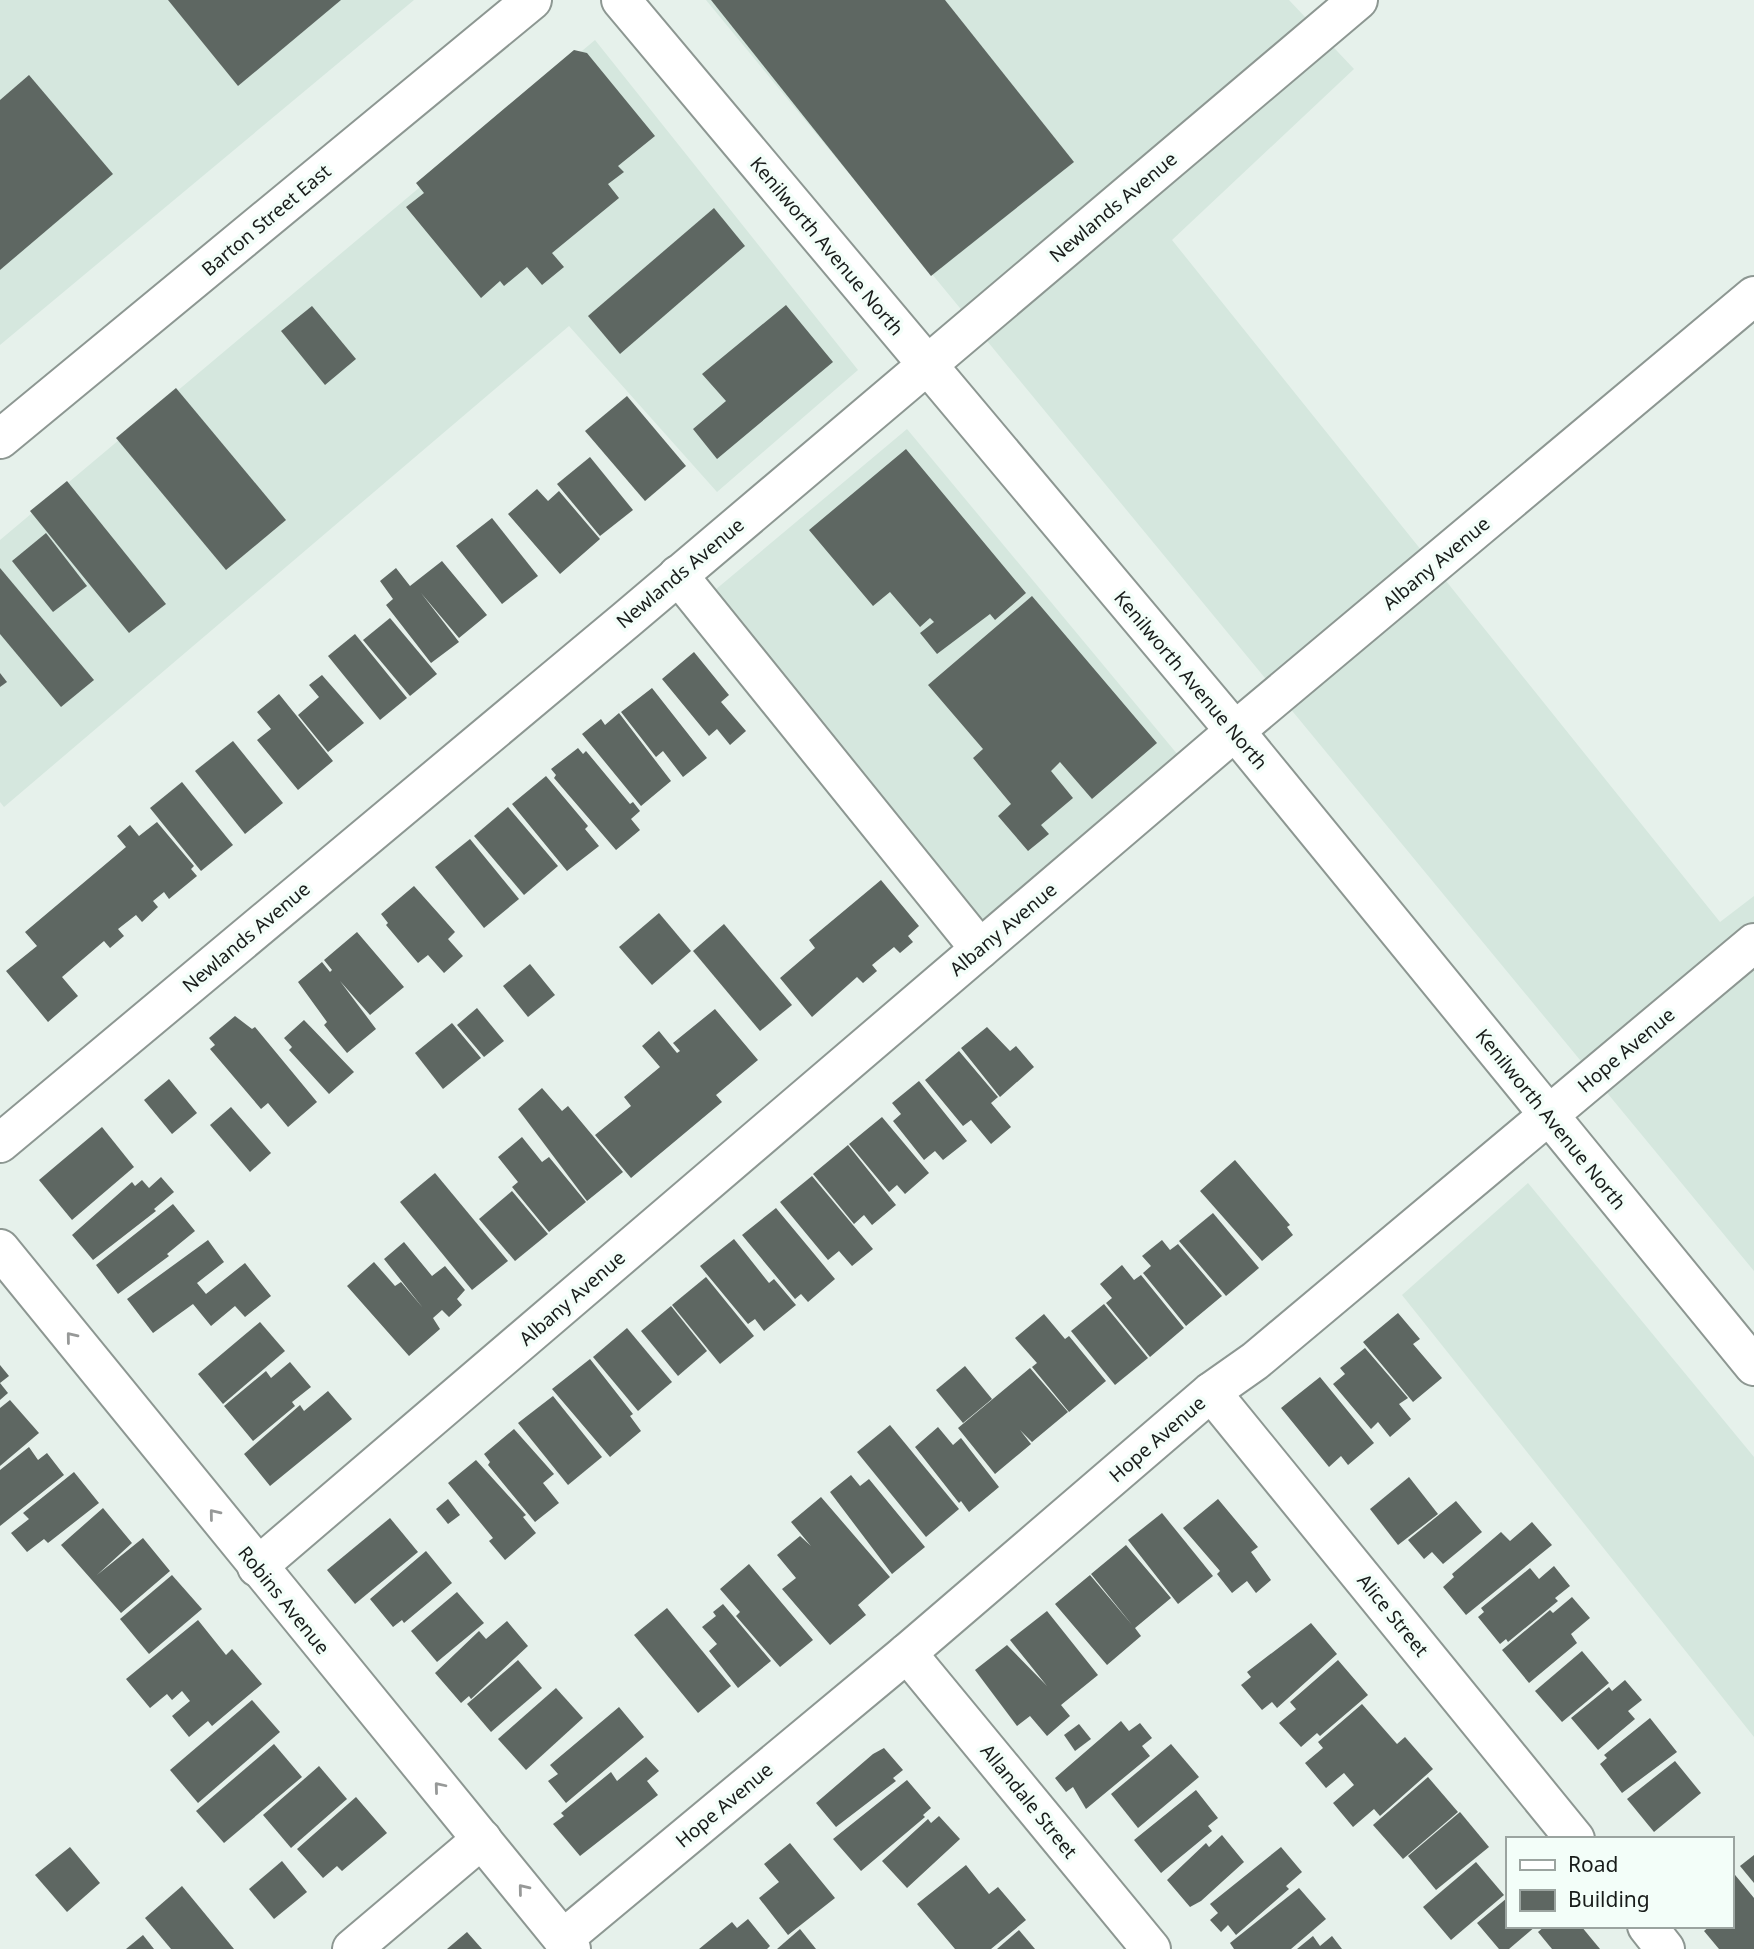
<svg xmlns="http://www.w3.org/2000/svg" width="1754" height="1949" viewBox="0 0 1754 1949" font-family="'Noto Sans',sans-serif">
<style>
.built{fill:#d5e7de}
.building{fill:#5e6762}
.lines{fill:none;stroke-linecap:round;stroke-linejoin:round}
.minor-casing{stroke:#8d9792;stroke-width:42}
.major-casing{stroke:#8d9792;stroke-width:42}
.minor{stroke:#fff;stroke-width:38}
.major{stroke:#fff;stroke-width:38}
.oneway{stroke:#979998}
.labels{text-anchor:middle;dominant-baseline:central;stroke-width:7;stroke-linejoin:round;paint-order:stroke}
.street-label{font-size:19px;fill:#181c1a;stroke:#f3fef9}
</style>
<rect width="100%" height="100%" fill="#e6f1eb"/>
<g class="built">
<path d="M0 0H414L0 345Z"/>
<path d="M706 0H1289L1354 69 1172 240 1720 922 1754 896V1271Z"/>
<path d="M595 40 858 370 717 492 569 326 4 807 0 802V540Z"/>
<path d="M907 429 1183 761 954 950 684 616Z"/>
<path d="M1528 1183 1754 1457V1737L1402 1295Z"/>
</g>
<g class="building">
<path d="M168 0H341L238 86Z"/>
<path d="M711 0H945L1074 162 931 276Z"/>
<path d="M574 50 587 53 655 136 618 166 624 172 608 184 619 198 552 253 564 267 542 285 527 267 504 286 500 281 481 298 406 207 424 193 416 183Z"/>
<path d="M29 75 113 174 0 270V100Z"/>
<path d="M714 208 745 246 620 354 588 316Z"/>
<path d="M786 305 833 362 717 459 693 429 726 401 702 374Z"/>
<path d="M312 306 356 359 325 385 281 331Z"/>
<path d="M176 388 286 520 226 570 116 438Z"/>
<path d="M627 396 686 466 645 501 585 431Z"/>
<path d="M906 449 1026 593 995 620 990 614 937 654 920 633 934 622 930 618 920 627 890 592 873 606 809 530Z"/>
<path d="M590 457 633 510 600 536 557 484Z"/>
<path d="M67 481 166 604 129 633 30 511Z"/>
<path d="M537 489 548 501 559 491 600 539 560 574 508 514Z"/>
<path d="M492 518 538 576 502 604 456 546Z"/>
<path d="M46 533 87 586 53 612 12 561Z"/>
<path d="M442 561 487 615 459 638 421 593 459 642 431 663 386 605 393 599 380 581 396 568 410 586Z"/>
<path d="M0 568 94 680 61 707 0 634Z"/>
<path d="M1032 596 1157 743 1092 799 1060 762 1051 771 1073 798 1041 825 1049 834 1028 851 998 816 1011 804 973 758 983 749 928 685Z"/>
<path d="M390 618 437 674 410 696 363 640Z"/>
<path d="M355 634 407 698 380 720 328 656Z"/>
<path d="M694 652 729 695 721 702 746 731 730 745 717 729 709 736 662 679Z"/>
<path d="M0 673 7 682 0 687Z"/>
<path d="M322 675 364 723 328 752 298 715 319 697 309 685Z"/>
<path d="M652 688 707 758 683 777 663 751 656 757 621 712Z"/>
<path d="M279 694 333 761 298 790 257 740 271 729 257 712Z"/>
<path d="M619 713 671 781 641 806 582 734 601 719 605 725Z"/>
<path d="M233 741 283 803 245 834 195 771Z"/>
<path d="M578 748 583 754 586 751 630 804 633 802 640 811 631 819 640 830 616 850 554 778 556 775 551 769Z"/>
<path d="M546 776 588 826 585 829 599 846 567 871 512 804Z"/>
<path d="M182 782 233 845 201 871 150 808Z"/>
<path d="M508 807 558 866 524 895 474 836Z"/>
<path d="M157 822 194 866 191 869 197 876 169 899 164 892 153 901 158 907 142 922 136 915 118 929 124 936 110 948 104 941 62 977 78 996 48 1022 6 971 37 946 25 932 126 847 117 836 130 825 139 836Z"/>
<path d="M470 839 519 899 484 928 435 867Z"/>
<path d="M881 880 919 926 908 936 913 942 900 953 894 947 872 965 877 971 863 983 857 977 812 1017 780 978 815 948 809 940Z"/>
<path d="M414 886 455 932 448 939 463 956 444 973 428 955 418 963 386 925 388 923 381 914Z"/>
<path d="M659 913 691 951 652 985 619 947Z"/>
<path d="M724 924 792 1005 760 1031 693 951Z"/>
<path d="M357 932 404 987 370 1015 340 981 376 1029 347 1053 324 1025 327 1022 298 982 322 962 330 972 332 970 324 960Z"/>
<path d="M530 964 555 995 528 1017 503 986Z"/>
<path d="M477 1008 504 1041 484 1057 457 1025Z"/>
<path d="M715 1009 758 1060 716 1095 722 1102 631 1178 595 1135 631 1106 624 1097 660 1067 642 1046 659 1031 677 1053 680 1051 673 1043Z"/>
<path d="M235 1016 252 1029 255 1027 317 1102 288 1127 268 1103 261 1109 210 1049 215 1045 209 1038Z"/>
<path d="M304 1020 354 1072 329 1094 289 1050 292 1047 284 1038Z"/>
<path d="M452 1023 481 1058 443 1089 415 1053Z"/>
<path d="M987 1027 1010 1051 1016 1046 1034 1067 1000 1097 961 1048Z"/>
<path d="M959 1051 998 1097 991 1103 1011 1127 991 1144 971 1120 963 1126 925 1080Z"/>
<path d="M169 1079 197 1113 172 1134 144 1100Z"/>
<path d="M919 1081 967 1141 943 1160 935 1151 924 1160 893 1121 901 1114 892 1103Z"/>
<path d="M542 1088 562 1111 568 1106 623 1172 587 1201 518 1109Z"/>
<path d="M231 1107 271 1153 250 1172 210 1125Z"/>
<path d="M882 1117 929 1173 905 1194 897 1185 889 1192 849 1144Z"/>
<path d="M102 1127 134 1167 72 1220 39 1180Z"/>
<path d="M522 1137 542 1162 549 1157 586 1202 549 1232 512 1187 518 1182 498 1157Z"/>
<path d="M848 1145 896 1205 872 1225 864 1215 854 1224 813 1174Z"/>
<path d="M1235 1160 1290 1225 1287 1227 1293 1235 1262 1261 1200 1191Z"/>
<path d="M435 1173 508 1261 472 1290 400 1202Z"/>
<path d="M812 1176 873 1249 852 1266 839 1251 828 1260 780 1202Z"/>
<path d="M161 1177 174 1192 154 1209 156 1211 93 1260 72 1235 132 1182 135 1186 142 1180 149 1188Z"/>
<path d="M512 1191 548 1234 515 1261 479 1219Z"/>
<path d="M173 1204 195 1231 167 1254 169 1256 118 1294 96 1265Z"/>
<path d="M776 1208 835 1279 808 1302 801 1294 795 1299 742 1235Z"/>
<path d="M1213 1213 1259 1268 1226 1296 1179 1241Z"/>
<path d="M734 1239 769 1283 774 1279 796 1305 764 1331 755 1319 748 1324 700 1266Z"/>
<path d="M208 1240 224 1262 197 1283 206 1294 245 1263 271 1296 245 1317 235 1306 211 1326 193 1304 153 1333 127 1299Z"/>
<path d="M1162 1240 1170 1250 1178 1244 1222 1296 1186 1326 1143 1273 1151 1266 1142 1256Z"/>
<path d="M404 1242 432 1276 445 1266 465 1290 457 1299 462 1305 449 1317 442 1310 433 1318 440 1329 409 1356 347 1286 374 1262 395 1286 401 1282 423 1308 384 1259Z"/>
<path d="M1122 1265 1134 1280 1141 1275 1184 1328 1150 1357 1106 1303 1112 1298 1100 1284Z"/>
<path d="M706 1277 754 1336 720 1364 672 1305Z"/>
<path d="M1104 1304 1148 1358 1115 1385 1071 1331Z"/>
<path d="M671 1306 707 1351 678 1376 641 1331Z"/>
<path d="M1398 1313 1420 1339 1413 1344 1442 1378 1413 1402 1363 1342Z"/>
<path d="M1044 1314 1065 1339 1069 1336 1106 1381 1069 1412 1032 1367 1037 1363 1015 1338Z"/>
<path d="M260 1322 285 1351 223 1404 198 1374Z"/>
<path d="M627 1328 672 1382 638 1411 593 1357Z"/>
<path d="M1365 1348 1408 1398 1399 1404 1411 1419 1390 1437 1378 1422 1371 1429 1333 1384 1345 1374 1340 1368Z"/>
<path d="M590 1359 633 1414 630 1416 641 1431 610 1457 552 1389Z"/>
<path d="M290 1362 311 1387 292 1402 295 1406 253 1441 224 1406 266 1371 271 1378Z"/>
<path d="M0 1365 9 1376 0 1383Z"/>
<path d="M965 1366 992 1399 963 1423 936 1390Z"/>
<path d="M1030 1368 1068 1412 1032 1442 1020 1430 1031 1444 995 1474 958 1428Z"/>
<path d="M1320 1377 1374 1443 1348 1465 1341 1456 1329 1467 1281 1408Z"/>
<path d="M0 1383 8 1393 0 1400Z"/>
<path d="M328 1391 352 1419 270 1486 244 1454 300 1405 304 1411Z"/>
<path d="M553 1396 602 1457 568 1485 518 1423Z"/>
<path d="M10 1400 39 1433 0 1466V1408Z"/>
<path d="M890 1425 959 1509 926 1537 857 1452Z"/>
<path d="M938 1427 953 1445 961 1438 999 1487 969 1512 961 1501 959 1503 915 1447Z"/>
<path d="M514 1429 554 1474 543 1483 559 1503 535 1522 488 1465 490 1462 484 1454Z"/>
<path d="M29 1447 38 1460 47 1453 64 1475 0 1526V1470Z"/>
<path d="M476 1460 526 1515 523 1517 536 1533 505 1560 489 1541 493 1538 448 1483Z"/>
<path d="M74 1472 99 1503 48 1543 44 1539 27 1552 11 1533 29 1519 23 1513Z"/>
<path d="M851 1475 860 1486 869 1479 925 1547 892 1574 830 1492Z"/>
<path d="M1409 1477 1438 1514 1398 1545 1370 1509Z"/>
<path d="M821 1497 890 1577 858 1605 866 1615 830 1645 782 1589 796 1578 777 1555 800 1536 811 1546 791 1522Z"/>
<path d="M448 1499 460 1515 448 1524 436 1509Z"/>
<path d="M1218 1499 1258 1547 1251 1552 1271 1580 1256 1593 1247 1581 1232 1593 1217 1574 1220 1571 1183 1528Z"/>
<path d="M1456 1501 1482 1532 1443 1564 1432 1552 1424 1559 1408 1540Z"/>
<path d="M103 1508 132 1543 97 1575 143 1538 170 1571 121 1613 61 1545Z"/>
<path d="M1162 1513 1213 1576 1178 1604 1128 1540Z"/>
<path d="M390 1518 418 1552 355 1604 327 1570Z"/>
<path d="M1532 1522 1552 1545 1466 1615 1443 1587 1454 1577 1452 1574 1501 1532 1510 1541Z"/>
<path d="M1126 1545 1171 1598 1135 1628 1141 1636 1107 1665 1055 1604 1090 1575 1133 1626 1091 1574Z"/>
<path d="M426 1551 452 1583 404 1623 402 1620 393 1627 370 1599Z"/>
<path d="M749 1564 813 1640 780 1667 736 1616 740 1612 720 1589Z"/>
<path d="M1554 1566 1570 1586 1555 1598 1558 1601 1508 1642 1506 1639 1500 1644 1478 1617 1484 1612 1481 1608 1530 1568 1539 1579Z"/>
<path d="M172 1575 202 1609 149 1654 120 1619Z"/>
<path d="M457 1592 484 1623 437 1662 411 1631Z"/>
<path d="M1572 1597 1590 1618 1571 1634 1577 1643 1529 1683 1502 1650 1550 1610 1553 1613Z"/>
<path d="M723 1604 771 1661 738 1688 709 1651 717 1644 702 1627 716 1616 713 1612Z"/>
<path d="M667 1608 731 1686 698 1713 634 1635Z"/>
<path d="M1047 1611 1098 1675 1061 1705 1070 1716 1047 1736 1030 1716 1017 1726 975 1670 1007 1645 1047 1686 1010 1640Z"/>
<path d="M198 1620 226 1655 232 1649 262 1684 212 1726 208 1721 189 1737 172 1716 190 1701 182 1691 172 1700 167 1694 150 1708 126 1679Z"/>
<path d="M507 1621 528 1646 471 1699 469 1696 461 1703 435 1673 479 1631 486 1639Z"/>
<path d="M1311 1623 1337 1654 1277 1708 1272 1702 1262 1710 1241 1685 1251 1677 1247 1672Z"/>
<path d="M1582 1651 1609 1683 1562 1722 1535 1691Z"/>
<path d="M518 1660 542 1688 491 1732 467 1704Z"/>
<path d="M1338 1660 1368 1695 1320 1736 1317 1733 1301 1747 1279 1723 1296 1709 1290 1702Z"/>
<path d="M1625 1680 1642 1700 1628 1711 1635 1719 1598 1750 1571 1718 1609 1687 1612 1691Z"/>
<path d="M556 1688 583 1718 526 1770 498 1739Z"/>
<path d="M252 1700 280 1732 198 1803 170 1770Z"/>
<path d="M1362 1704 1397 1744 1405 1737 1433 1769 1380 1816 1374 1809 1353 1827 1333 1803 1354 1785 1344 1773 1326 1788 1305 1763 1323 1748 1318 1742Z"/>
<path d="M619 1707 644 1737 566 1803 548 1781 558 1774 550 1765Z"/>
<path d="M1650 1718 1677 1752 1622 1793 1600 1764 1607 1758 1604 1755Z"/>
<path d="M1121 1721 1129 1731 1140 1723 1152 1738 1142 1746 1150 1756 1086 1809 1073 1787 1066 1792 1055 1778Z"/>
<path d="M1079 1724 1091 1739 1075 1751 1064 1735Z"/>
<path d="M274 1744 302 1777 224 1843 196 1811Z"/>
<path d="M1171 1744 1199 1777 1138 1828 1111 1794Z"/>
<path d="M884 1748 903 1770 893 1778 896 1781 836 1827 816 1803 873 1754Z"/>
<path d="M646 1757 659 1771 647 1781 658 1795 580 1856 553 1824 564 1816 561 1813 611 1772 617 1781Z"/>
<path d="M1675 1761 1701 1793 1654 1832 1627 1799Z"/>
<path d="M319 1766 347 1799 291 1848 263 1815Z"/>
<path d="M1428 1777 1458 1812 1403 1859 1373 1825Z"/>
<path d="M907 1780 931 1808 923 1815 925 1817 861 1871 833 1839Z"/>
<path d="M1196 1790 1218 1818 1208 1826 1212 1831 1161 1873 1134 1840Z"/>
<path d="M356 1797 387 1833 342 1871 337 1866 323 1878 297 1849Z"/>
<path d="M1460 1812 1489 1847 1436 1890 1408 1856Z"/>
<path d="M939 1816 960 1839 907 1888 882 1861 928 1819 931 1823Z"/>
<path d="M1222 1835 1244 1862 1201 1901 1190 1907 1167 1880 1206 1843 1209 1847Z"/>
<path d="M790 1843 835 1898 788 1935 759 1898 779 1882 764 1864Z"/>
<path d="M70 1847 100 1883 67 1912 35 1875Z"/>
<path d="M1281 1847 1302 1872 1286 1886 1289 1889 1236 1935 1228 1925 1221 1932 1210 1920 1218 1913 1210 1904Z"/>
<path d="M1754 1855V1883L1740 1866Z"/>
<path d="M282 1861 307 1892 274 1919 249 1889Z"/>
<path d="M1476 1862 1504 1895 1451 1940 1423 1907Z"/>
<path d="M966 1865 989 1894 998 1887 1026 1920 991 1949H955L917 1904Z"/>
<path d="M1731 1870 1754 1898V1949H1719L1704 1931 1710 1926H1731Z"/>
<path d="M182 1886 234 1949H171L145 1918Z"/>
<path d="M1299 1888 1326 1919 1291 1949H1234L1230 1943Z"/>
<path d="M1507 1898V1926H1536L1509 1949H1499L1477 1923Z"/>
<path d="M748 1919 770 1946 767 1949H699L732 1922 737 1928Z"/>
<path d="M1545 1926H1581L1600 1949H1552L1538 1932Z"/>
<path d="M800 1929 816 1949H777Z"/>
<path d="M1019 1930 1035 1949H997Z"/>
<path d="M467 1932 482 1949H447Z"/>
<path d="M143 1935 154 1949H126Z"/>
<path d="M1313 1936 1320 1946 1332 1936 1342 1949H1297Z"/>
</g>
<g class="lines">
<defs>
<g id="minor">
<path d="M678 575 980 949"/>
<path d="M0 1143 626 620 1358 0"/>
<path d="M0 1249 571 1949"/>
<path d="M1211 1392 1575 1839"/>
<path d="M257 1567 1235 731 1754 296"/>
<path d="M907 1653 1151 1949"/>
<path d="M1647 1926 1665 1949"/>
<path d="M563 1939 907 1653 1211 1392 1255 1361 1754 943"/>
<path d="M352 1949 482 1839"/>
</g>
<g id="major">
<path d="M621 0 1235 731 1754 1366"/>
<path d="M0 439 532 0"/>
</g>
</defs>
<use href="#minor" class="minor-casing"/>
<use href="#major" class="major-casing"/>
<use href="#minor" class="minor"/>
<use href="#major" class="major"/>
</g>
<defs><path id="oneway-chevron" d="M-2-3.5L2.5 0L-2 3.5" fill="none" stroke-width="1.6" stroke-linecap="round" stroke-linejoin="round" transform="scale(1.75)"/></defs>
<g class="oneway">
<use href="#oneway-chevron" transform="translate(71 1337) rotate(-129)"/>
<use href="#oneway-chevron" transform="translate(214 1514) rotate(-129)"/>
<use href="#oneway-chevron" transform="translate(439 1787) rotate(-130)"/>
<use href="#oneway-chevron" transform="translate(523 1889) rotate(-129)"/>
</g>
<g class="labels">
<g class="street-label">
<text transform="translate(1113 207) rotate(-40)">Newlands Avenue</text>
<text transform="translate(266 220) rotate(-40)">Barton Street East</text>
<text transform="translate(827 246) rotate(50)">Kenilworth Avenue North</text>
<text transform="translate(1436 563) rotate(-40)">Albany Avenue</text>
<text transform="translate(680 573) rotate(-40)">Newlands Avenue</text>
<text transform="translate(1191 680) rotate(50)">Kenilworth Avenue North</text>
<text transform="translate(1003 929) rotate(-40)">Albany Avenue</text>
<text transform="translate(246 937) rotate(-40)">Newlands Avenue</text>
<text transform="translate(1626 1050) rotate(-40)">Hope Avenue</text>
<text transform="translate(1551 1119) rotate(51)">Kenilworth Avenue North</text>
<text transform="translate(572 1298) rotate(-41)">Albany Avenue</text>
<text transform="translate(1157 1439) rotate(-41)">Hope Avenue</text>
<text transform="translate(284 1600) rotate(51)">Robins Avenue</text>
<text transform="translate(1393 1615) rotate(51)">Alice Street</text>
<text transform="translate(1029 1801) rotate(51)">Allandale Street</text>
<text transform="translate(724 1805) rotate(-40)">Hope Avenue</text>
</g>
</g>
<rect x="1506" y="1837" width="228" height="91" fill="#f3fef9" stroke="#9ba4a0" stroke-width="2"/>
<rect x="1520" y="1860" width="35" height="10" fill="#ffffff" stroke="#9ba4a0" stroke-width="2"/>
<text x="1568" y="1872" font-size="21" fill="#181c1a">Road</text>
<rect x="1520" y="1890" width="35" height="21" fill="#5e6762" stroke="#9ba4a0" stroke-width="2"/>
<text x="1568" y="1907" font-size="21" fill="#181c1a">Building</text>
</svg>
